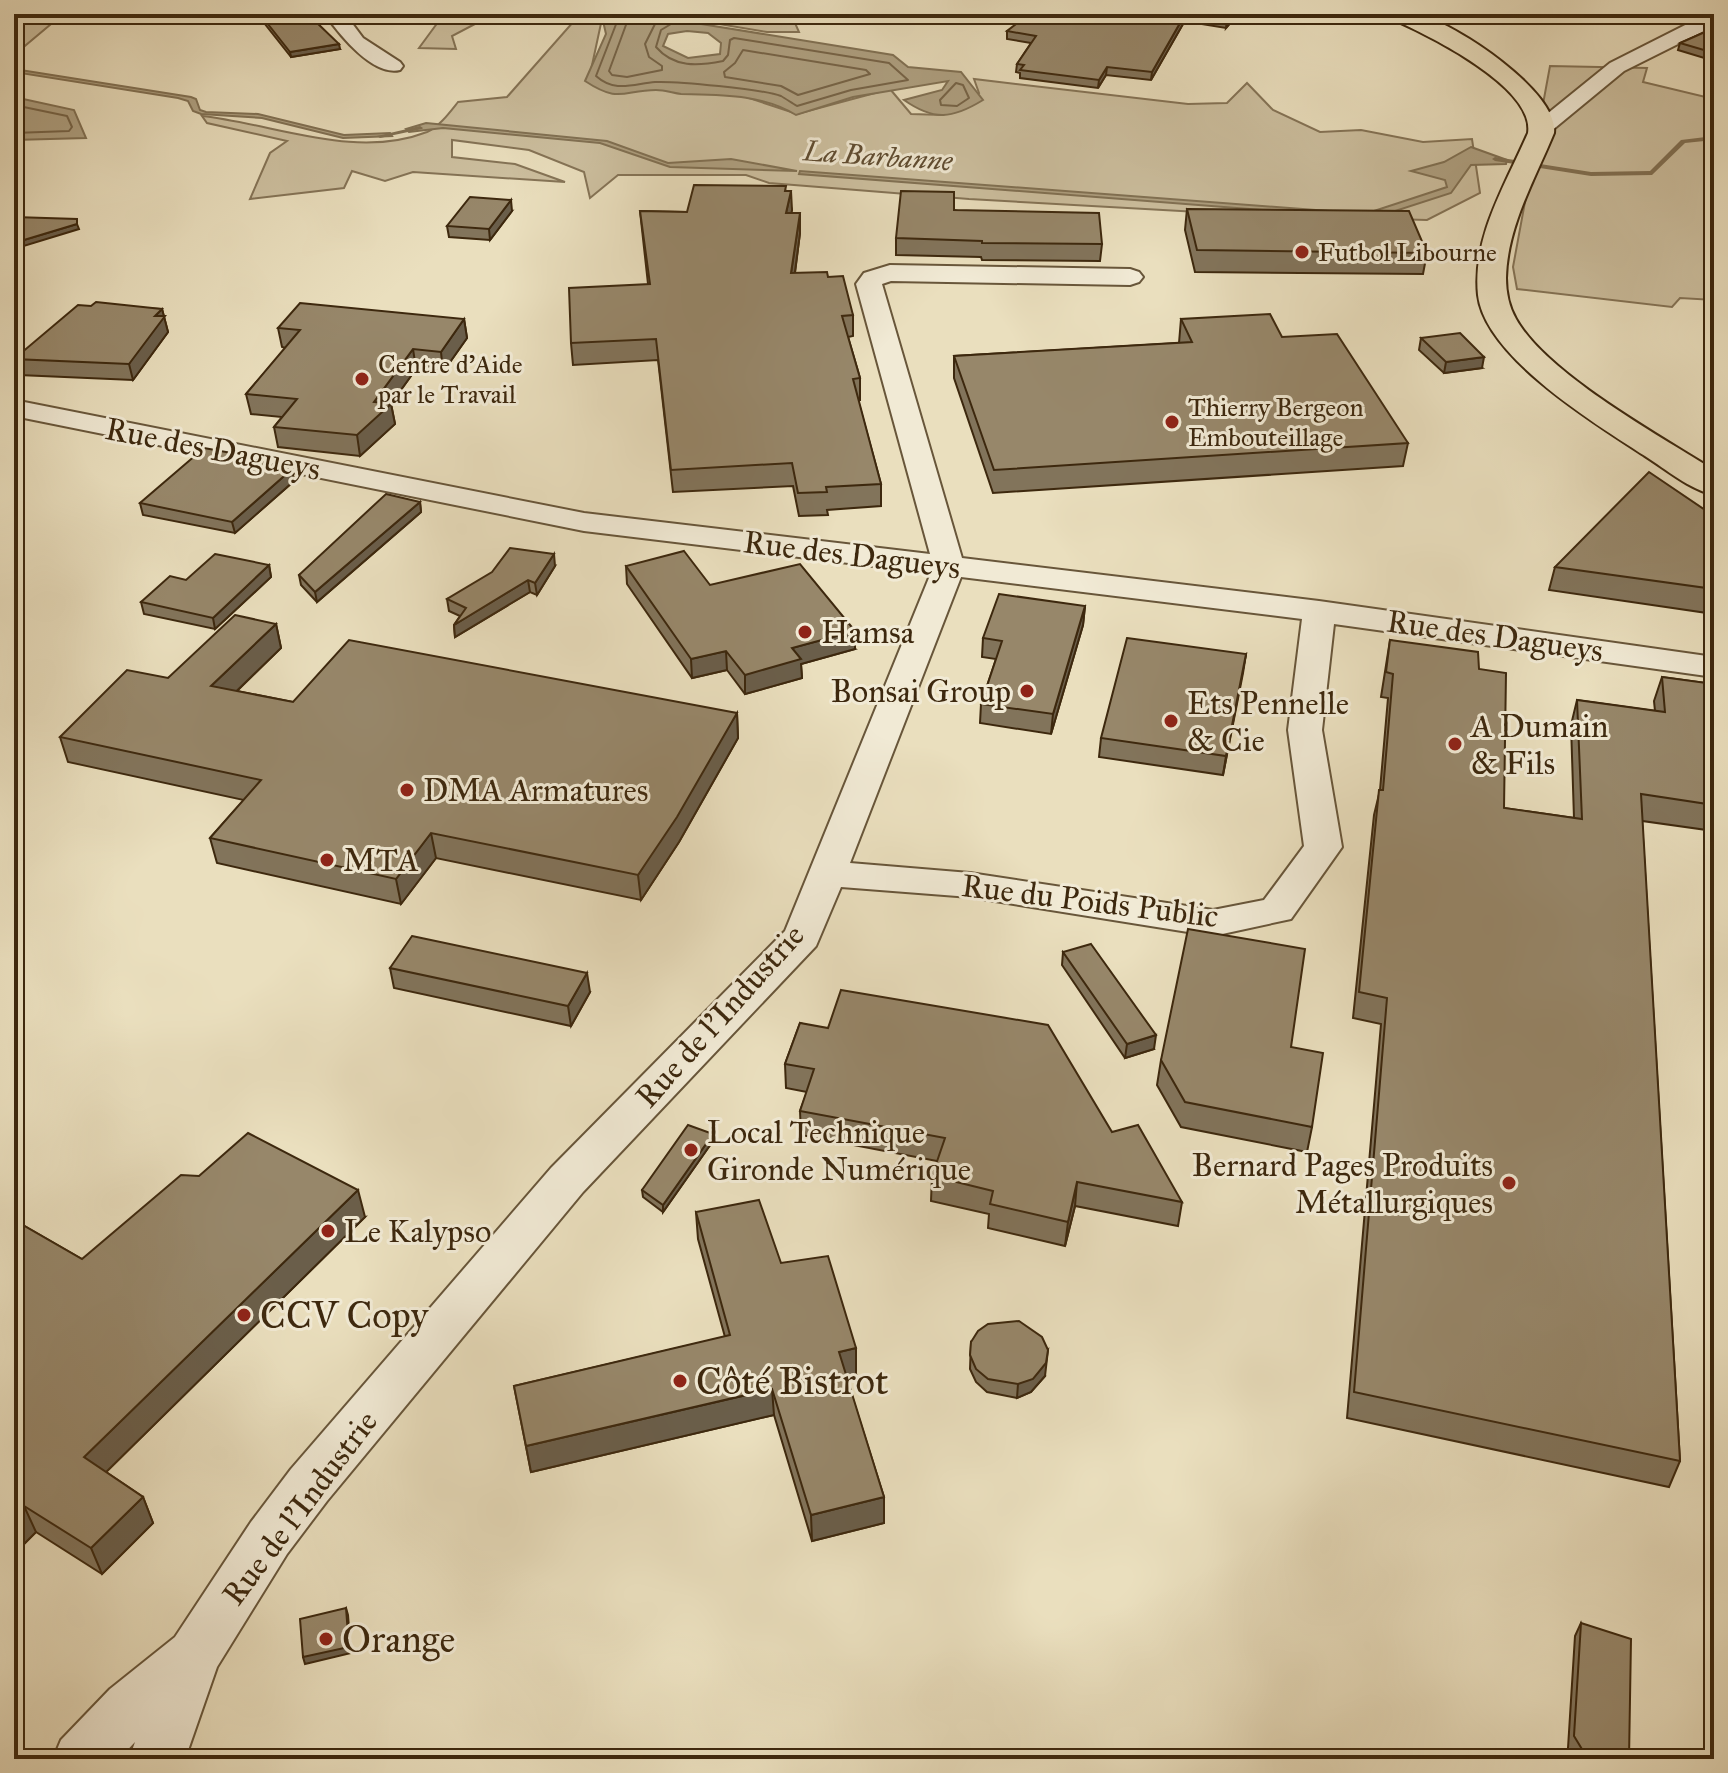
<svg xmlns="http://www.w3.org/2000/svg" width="1728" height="1773" viewBox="0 0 1728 1773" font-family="'IM FELL Great Primer',serif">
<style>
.green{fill:#cdc0a0;stroke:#857457;stroke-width:2}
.water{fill:#afa182;stroke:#817154;stroke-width:2;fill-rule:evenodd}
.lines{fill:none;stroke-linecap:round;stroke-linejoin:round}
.shore{stroke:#766448;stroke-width:2}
.stream{fill:#817154;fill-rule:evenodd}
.minor-casing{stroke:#68563a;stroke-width:4}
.primary-casing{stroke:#3d280e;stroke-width:4}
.minor{fill:#f1ead5;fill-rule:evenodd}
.primary{fill:#eadfbe;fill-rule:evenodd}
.wall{fill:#82745b;stroke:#3d280e;stroke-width:2}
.shaded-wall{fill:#6a5e4a;stroke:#3d280e;stroke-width:2}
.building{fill:#97876a;stroke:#3d280e;stroke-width:2}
.poi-dot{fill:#8f2418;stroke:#f1ead5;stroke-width:3}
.labels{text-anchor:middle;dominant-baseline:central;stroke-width:6;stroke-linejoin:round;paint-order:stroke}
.far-poi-label{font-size:26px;fill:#3d280e;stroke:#f1ead5;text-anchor:start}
.far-water-label{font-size:28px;font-style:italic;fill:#5f4c31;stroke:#f1ead5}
.street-label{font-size:32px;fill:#3d280e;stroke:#f1ead5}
.poi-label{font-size:32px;fill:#3d280e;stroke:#f1ead5;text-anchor:start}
.near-poi-label{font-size:38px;fill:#3d280e;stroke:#f1ead5;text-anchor:start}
</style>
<rect width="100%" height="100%" fill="#eadfbe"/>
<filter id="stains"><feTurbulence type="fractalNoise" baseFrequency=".0025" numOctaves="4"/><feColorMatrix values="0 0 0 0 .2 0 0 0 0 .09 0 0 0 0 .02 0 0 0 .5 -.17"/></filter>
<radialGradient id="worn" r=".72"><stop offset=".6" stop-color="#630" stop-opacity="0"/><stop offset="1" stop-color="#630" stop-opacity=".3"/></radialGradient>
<g class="green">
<path d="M14 14H63L14 55Z"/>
<path d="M444 14H494L452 36 456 49 419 48Z"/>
<path d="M584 14H603L591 70 719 88 797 114 890 89 911 114 943 115 979 93 974 79 1188 104 1227 103 1247 83 1273 110 1320 132 1361 130 1423 142 1472 139 1480 193 1427 220 1252 215 969 199 769 183 746 175H618L590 198 584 172 529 150 452 140V157L515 164 565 182 413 172 385 181 352 171 344 188 250 199 270 153 287 141 207 123 202 116C275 124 355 160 427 132 439 127 450 112 458 102L507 97 574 21Z"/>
<path d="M607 14H791L799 32H767L671 16 647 21Z"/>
<path d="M1550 66 1647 68 1643 82 1714 99V300L1680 298 1672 307 1517 289 1513 267Z"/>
</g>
<g class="water">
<path d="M619 14H670L689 22 893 55 908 67 961 72 983 100C952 119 934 121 904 100L942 90 948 81 853 97 796 115C763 94 720 95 681 94 673 93 665 90 656 90 623 90 620 104 585 81L606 34 603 21ZM687 31 708 33 721 43 720 54 688 58 663 46 668 34Z"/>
<path d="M14 69 191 97 196 99 200 110 206 112 258 114 344 135 390 133 392 136 343 138 262 118 201 114 193 111 188 101 178 98 14 72Z"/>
<path d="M14 97 74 110 86 138 14 140Z"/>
<path d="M426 123 607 141 668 163 731 159 797 171 670 167 600 143 443 128 409 132 406 129Z"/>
<path d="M1471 147 1507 160 1506 164 1471 165 1451 193 1389 213 1328 215 799 174 800 171 1329 211H1374L1447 187 1445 180 1411 171 1444 162Z"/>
</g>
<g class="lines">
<g class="shore">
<path d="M620 14 596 76C615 93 633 84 655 82 676 81 762 89 781 96 786 99 792 103 797 106L851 90 908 80 889 63 734 38 730 40 728 55 723 61C698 66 674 68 656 47L661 30 671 24 670 14"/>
<path d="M630 14 609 71 612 75 627 77 662 70V66L649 57 645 44 660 14"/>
<path d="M743 50 866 70 870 74 798 95 781 86 725 77 724 72 735 63Z"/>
<path d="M956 83 963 85 969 98 957 106 941 105 940 100Z"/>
<path d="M14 105 67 116 72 127 69 131 14 133"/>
</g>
<g class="stream">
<path d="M420 126 423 128 422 129 380 138 377 136Z"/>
<path d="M1714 136V140L1685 143 1652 175 1591 176 1495 161 1492 159 1495 157 1591 172 1650 171 1681 140Z"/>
</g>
<defs>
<g id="minor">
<path d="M325 14H345L363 38 400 62 403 66 400 70C373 77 339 34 325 14Z"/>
<path d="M1707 14H1714V26L1624 71 1550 132H1534L1531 127 1610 63Z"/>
<path d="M890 265 1130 269 1139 272 1143 277 1139 282 1130 285 891 281 882 284 962 558 1319 601 1714 657V677L1334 624 1322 730 1342 847 1291 919 1213 936 970 897 841 887 816 946 583 1192 327 1501 287 1554 217 1667 185 1759H129L135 1742 119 1759H53L61 1740 110 1689 175 1637 251 1522 291 1469 551 1168 785 931 931 573 584 531 14 416V400L584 513 930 554 856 284 864 273ZM961 577 1302 619 1288 730 1304 846 1264 900 1213 910 970 873 850 863Z"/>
</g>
<path id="primary" d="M1389 14C1398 14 1411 12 1420 15 1456 24 1559 92 1554 133 1535 179 1507 227 1506 278 1506 292 1509 307 1516 319 1547 374 1660 436 1714 470V495C1689 489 1667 470 1645 456 1597 425 1485 357 1478 295 1472 237 1506 184 1528 133 1535 87 1428 35 1392 19Z"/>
</defs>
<use href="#minor" class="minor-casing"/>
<use href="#primary" class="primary-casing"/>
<use href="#minor" class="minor"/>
<use href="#primary" class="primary"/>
</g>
<g class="wall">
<path d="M257 14H325L328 23 318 24 340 49 291 57Z"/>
<path d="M1197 14H1238L1226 28 1195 23 1196 16Z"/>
<path d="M1183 24 1151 80 1106 75 1098 88 1020 78V73L1016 72 1017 64 1031 43 1007 39V31Z"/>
<path d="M1714 28V61L1678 50 1680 43Z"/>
<path d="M786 191 792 210 791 213 800 233 795 273 828 277 853 315V336L848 337 860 378V400H858L881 484V506L827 510 828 515 799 516 793 486 673 492 658 360 573 365 571 343 648 284 640 211 687 212Z"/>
<path d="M1187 209 1427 253 1423 274 1195 272 1185 230Z"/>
<path d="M954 210 1102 244 1100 261 982 260 981 257 896 255V238Z"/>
<path d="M512 211 490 240 449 237 447 226Z"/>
<path d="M91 306 162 309 168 332 133 380 19 375 14 359Z"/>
<path d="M464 319 467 338 443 372 416 369 391 404 395 424 360 456 278 447 274 427 282 417 251 414 246 394 286 348 282 347 278 328Z"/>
<path d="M1181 319 1282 337 1408 443 1403 466 993 493 954 378V356L1179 343Z"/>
<path d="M1421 338 1482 368 1444 373 1419 350Z"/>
<path d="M254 457 255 460 292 469 294 481 235 533 143 515 140 503Z"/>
<path d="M420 502 421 512 317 602 301 585 299 575Z"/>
<path d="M1714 516V614L1549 590 1555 567Z"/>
<path d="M269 565 271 577 215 629 144 614 141 602Z"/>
<path d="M555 566 537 595 530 592 455 637 454 625 460 616 449 611 447 599Z"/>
<path d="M626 566 710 585 855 649 801 664 802 678 745 694 727 670 692 678 627 584Z"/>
<path d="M1085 606 1083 625 1051 734 980 723 981 704 996 659 982 657 983 638Z"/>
<path d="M276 624 281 648 237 691 293 702 737 713 738 738 679 842 641 900 436 858 401 904 217 863 210 838 244 800 68 762 60 737 168 678Z"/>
<path d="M1390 640 1479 669 1504 808 1574 818 1571 725 1577 700 1655 711 1654 701 1662 677 1714 684V831L1642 821 1680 1461 1669 1487 1347 1418 1381 1024 1353 1018 1374 815 1380 790 1388 698 1381 697Z"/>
<path d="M1246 654 1223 775 1099 757 1101 738Z"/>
<path d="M1063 952 1154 1049 1125 1058 1062 965Z"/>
<path d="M390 968 590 992 571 1026 394 988Z"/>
<path d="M800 1023 1112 1132 1182 1202 1178 1226 1075 1206 1065 1246 988 1228 989 1214 931 1201 932 1176 937 1161 801 1135 800 1111 807 1092 786 1088 785 1064Z"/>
<path d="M1161 1060 1312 1127 1307 1152 1181 1127 1157 1085Z"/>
<path d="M713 1134V1141L663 1212 643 1197 642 1190Z"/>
<path d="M696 1212 781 1263 856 1374 846 1377 884 1497V1523L812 1541 774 1415 531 1472 514 1386 725 1337 698 1239Z"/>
<path d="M365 1217 106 1472 143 1497 153 1523 102 1574 36 1532 14 1554V1220L82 1259Z"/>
<path d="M971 1342 1045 1376 1031 1392 1017 1398 987 1392 976 1382 970 1369Z"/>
<path d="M1581 1623 1629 1759H1574L1568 1748 1575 1636Z"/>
</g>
<g class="shaded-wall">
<path d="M352 14H384L353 19Z"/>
<path d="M1232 14H1238L1226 28 1227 20Z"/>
<path d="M1184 16 1183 24 1151 80 1152 72Z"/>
<path d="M327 18 328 23 314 24 313 19Z"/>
<path d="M339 44 340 49 291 57 290 52Z"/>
<path d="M1107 67 1106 75 1098 88 1099 80Z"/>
<path d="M791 191 792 210 787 233 786 213Z"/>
<path d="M511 200 512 211 490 240 489 229Z"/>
<path d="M800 213V233L792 294 791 273Z"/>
<path d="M77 224 79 229 14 249V243Z"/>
<path d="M162 309 168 332 133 380 129 364 155 316Z"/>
<path d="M464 319 467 338 443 372 441 352Z"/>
<path d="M413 349 416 369 390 405 391 404 395 424 360 456 357 435 374 402Z"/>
<path d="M1484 357 1482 368 1444 373 1446 362Z"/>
<path d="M292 469 294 481 235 533 232 522Z"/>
<path d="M420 502 421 512 317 602 315 592Z"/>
<path d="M554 554 555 566 537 595 535 583Z"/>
<path d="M269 565 271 577 215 629 213 618Z"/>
<path d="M528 580 530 592 455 637 454 625Z"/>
<path d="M1085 606 1083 625 1051 734 1053 714Z"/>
<path d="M276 624 281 648 217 710 211 686Z"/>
<path d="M855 631V649L801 664 802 678 745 694V675L792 648Z"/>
<path d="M726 651 727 670 692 678 691 659Z"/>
<path d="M1246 654 1243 673 1223 775 1226 756Z"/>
<path d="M737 713 738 738 679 842 641 900 638 875Z"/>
<path d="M431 833 436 858 401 904 396 879Z"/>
<path d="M587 973 590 992 571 1026 568 1006Z"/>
<path d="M1156 1035 1154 1049 1125 1058 1127 1044Z"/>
<path d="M713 1134V1141L663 1212V1205Z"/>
<path d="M1077 1182 1075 1206 1065 1246 1068 1222Z"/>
<path d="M358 1190 365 1217 95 1483 84 1457Z"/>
<path d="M856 1348V1374L839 1379V1352Z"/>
<path d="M1048 1350 1045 1376 1031 1392 1017 1398 1018 1384Z"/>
<path d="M772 1389 774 1415 531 1472 526 1446Z"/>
<path d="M143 1497 153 1523 102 1574 91 1548Z"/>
<path d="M884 1497V1523L812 1541 811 1515Z"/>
<path d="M24 1506 36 1532 14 1554V1516Z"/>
<path d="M346 1608 348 1615 351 1653 305 1664 303 1657Z"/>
</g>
<g class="building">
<path d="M260 14H325L327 18 313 19 339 44 290 52Z"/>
<path d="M1029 14H1169L1184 16 1152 72 1107 67 1099 80 1020 70 1024 65 1017 64 1036 36 1007 31Z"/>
<path d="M1197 14H1232L1227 20 1196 16Z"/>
<path d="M1714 28V53L1680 43Z"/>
<path d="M694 185 786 186 785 191H791L786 213H800L791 273 827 272 828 277 843 276 853 315 842 316 860 378 853 379 881 484 826 487 827 492 798 493 792 463 671 470 656 339 571 343 569 288 650 284 640 211 687 212Z"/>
<path d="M901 191 954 192V210L1099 213 1102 244 982 243V241L896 238Z"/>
<path d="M470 197 511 200 489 229 447 226Z"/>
<path d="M1187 209 1409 211 1427 253 1197 250Z"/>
<path d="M14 217 77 219V224L14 243Z"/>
<path d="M96 302 162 309 155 316H165L129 364 14 359 78 305 91 306Z"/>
<path d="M300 303 464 319 441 352 413 349 374 402 391 404 357 435 274 427 297 399 246 394 300 330 278 328Z"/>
<path d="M1270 314 1282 337 1337 334 1408 443 994 470 954 356 1192 342 1181 319Z"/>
<path d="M1460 333 1484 357 1446 362 1421 338Z"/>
<path d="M204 448 254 457V460L292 469 232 522 140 503Z"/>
<path d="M1649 472 1714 516V589L1555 567Z"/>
<path d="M386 494 420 502 315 592 299 575Z"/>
<path d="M510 548 554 554 535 583 528 580 454 625 466 608 447 599 492 572Z"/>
<path d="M684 551 710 585 800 564 855 631 792 648 801 659 745 675 726 651 691 659 626 566Z"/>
<path d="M215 554 269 565 213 618 141 602 170 576 186 580Z"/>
<path d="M999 594 1085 606 1053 714 981 704 1002 641 983 638Z"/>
<path d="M235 615 276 624 211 686 293 702 349 640 737 713 677 817 638 875 431 833 396 879 210 838 261 780 60 737 127 670 168 678Z"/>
<path d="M1127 638 1246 654 1226 756 1101 738Z"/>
<path d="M1390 640 1478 652 1479 669 1506 673 1504 808 1582 819 1577 700 1665 712 1662 677 1714 684V805L1641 794 1680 1461 1354 1392 1387 998 1359 992 1379 790H1383L1393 674 1386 672Z"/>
<path d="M1188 929 1305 949 1291 1047 1323 1053 1312 1127 1185 1102 1161 1060Z"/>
<path d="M412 936 587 973 568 1006 390 968Z"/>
<path d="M1091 944 1156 1035 1127 1044 1063 952Z"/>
<path d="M841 990 1048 1025 1112 1132 1138 1125 1182 1202 1077 1182 1068 1222 990 1204 993 1191 932 1176 945 1138 800 1111 814 1069 785 1064 800 1023 828 1028Z"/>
<path d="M688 1125 713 1134 663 1205 642 1190Z"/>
<path d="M248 1133 358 1190 84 1457 143 1497 91 1548 24 1506 14 1516V1220L82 1259 181 1175 199 1176Z"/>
<path d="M759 1200 781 1263 828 1256 856 1348 839 1352 884 1497 811 1515 772 1389 526 1446 514 1386 730 1335 696 1212Z"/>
<path d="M1019 1321 1042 1337 1048 1350 1046 1363 1033 1379 1018 1384 988 1379 976 1369 970 1355 971 1342 978 1331 988 1324Z"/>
<path d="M346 1608 349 1647 303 1657 300 1619Z"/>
<path d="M1581 1623 1631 1639 1629 1759H1588L1574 1736Z"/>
</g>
<g class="poi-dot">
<circle cx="1302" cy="252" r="8"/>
<circle cx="362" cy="379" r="8"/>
<circle cx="1172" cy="422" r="8"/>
<circle cx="805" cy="632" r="8"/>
<circle cx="1027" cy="691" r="8"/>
<circle cx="1171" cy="721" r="8"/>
<circle cx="1455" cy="744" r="8"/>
<circle cx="407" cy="790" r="8"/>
<circle cx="327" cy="860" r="8"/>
<circle cx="691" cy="1150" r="8"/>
<circle cx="1509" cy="1183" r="8"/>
<circle cx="328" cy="1231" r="8"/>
<circle cx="244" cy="1315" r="8"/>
<circle cx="680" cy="1381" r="8"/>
<circle cx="326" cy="1639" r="8"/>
</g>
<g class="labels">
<g class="far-poi-label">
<text x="1318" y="252">Futbol Libourne</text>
<text x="378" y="364">Centre d'Aide<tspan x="378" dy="30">par le Travail</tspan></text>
<text x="1188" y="407">Thierry Bergeon<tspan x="1188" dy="30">Embouteillage</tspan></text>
</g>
<g class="far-water-label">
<text transform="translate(878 156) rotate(4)">La Barbanne</text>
</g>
<g class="street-label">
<text transform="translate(213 449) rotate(11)">Rue des Dagueys</text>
<text transform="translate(852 555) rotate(7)">Rue des Dagueys</text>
<text transform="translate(1495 636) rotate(8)">Rue des Dagueys</text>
<text transform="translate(1090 901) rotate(7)">Rue du Poids Public</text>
<text transform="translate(720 1016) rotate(-48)">Rue de l'Industrie</text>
<text transform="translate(300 1508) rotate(-53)">Rue de l'Industrie</text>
</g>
<g class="poi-label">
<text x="821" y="632">Hamsa</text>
<text x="1011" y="691" text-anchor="end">Bonsai Group</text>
<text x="1187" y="703">Ets Pennelle<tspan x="1187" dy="37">&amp; Cie</tspan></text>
<text x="1471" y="726">A Dumain<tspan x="1471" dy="37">&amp; Fils</tspan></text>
<text x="423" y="790">DMA Armatures</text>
<text x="343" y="860">MTA</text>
<text x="707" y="1132">Local Technique<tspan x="707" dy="37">Gironde Numérique</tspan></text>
<text x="1493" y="1165" text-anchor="end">Bernard Pages Produits<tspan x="1493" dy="37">Métallurgiques</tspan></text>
<text x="344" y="1231">Le Kalypso</text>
</g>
<g class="near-poi-label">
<text x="260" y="1315">CCV Copy</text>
<text x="696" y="1381">Côté Bistrot</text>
<text x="342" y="1639">Orange</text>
</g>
</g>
<rect width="1728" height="1773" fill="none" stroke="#eadfbe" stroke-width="48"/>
<rect x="16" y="16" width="1696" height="1741" fill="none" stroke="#3d280e" stroke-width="4"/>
<rect x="24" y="24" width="1680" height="1725" fill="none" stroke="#3d280e" stroke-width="2"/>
<rect width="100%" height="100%" filter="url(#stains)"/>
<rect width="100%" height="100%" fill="url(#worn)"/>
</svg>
